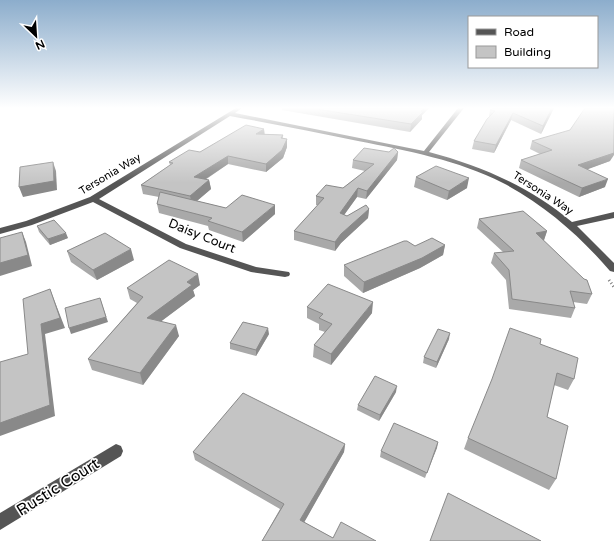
<svg xmlns="http://www.w3.org/2000/svg" width="614" height="541" viewBox="0 0 614 541" font-family="'Varela Round',sans-serif">
<style>
.lines{fill:none;stroke-linecap:round;stroke-linejoin:round}
.path{stroke:#777;stroke-width:3;stroke-dasharray:1 2.5;stroke-linecap:butt}
.minor{fill:#555;fill-rule:evenodd}
.wall{fill:#a9a9a9}
.shaded-wall{fill:#898989}
.building{fill:#c4c4c4;stroke:#898989}
.labels{text-anchor:middle;dominant-baseline:central;stroke-width:3.5;stroke-linejoin:round;paint-order:stroke}
.far-street-label{font-size:11px;fill:#000;stroke:#fff}
.street-label{font-size:13px;fill:#000;stroke:#fff}
.near-street-label{font-size:16px;fill:#000;stroke:#fff}
</style>
<rect width="100%" height="100%" fill="#fff"/>
<g class="lines">
<path class="path" d="M609 280 614 287"/>
<g class="minor">
<path d="M236 108H242L235 113 424 151 458 108H464L429 152C482 166 530 187 572 222L614 212V218L577 226 614 263V272L610 271C580 236 545 205 503 183 458 160 408 151 358 141 316 132 273 124 230 116L99 199 186 244 256 267 289 272 290 274 289 276 285 277 251 272 180 248 93 202 32 225 0 234V228L26 221 90 197Z"/>
<path d="M116 444 121 446 123 451 121 456 0 530V513Z"/>
</g>
</g>
<g class="wall">
<path d="M282 108H429L422 115V119L410 132 282 110Z"/>
<path d="M554 108 541 134 511 120 494 153 472 149 474 141 489 117 490 110Z"/>
<path d="M264 129V134L283 135V138L287 147 283 158 266 172 228 164 205 180H209L211 189 197 201 226 208 275 214 243 242 209 230 208 226 159 213 157 204 159 197 143 194 141 185 170 165 169 162 200 152Z"/>
<path d="M532 141 610 161 587 169 605 187 579 197 519 168 521 160 540 154 530 149Z"/>
<path d="M389 152H398L397 160 366 199 357 197 344 215 347 216 369 209 368 218 341 243 335 251 294 240V231L318 205H316V196L343 188 365 171 352 168 353 160Z"/>
<path d="M416 177 467 188 447 200 414 187Z"/>
<path d="M479 219 547 231 544 240H543L592 294 587 304 573 302 575 308 571 318 509 309 506 280 491 263 494 253 503 252 477 228Z"/>
<path d="M37 226 68 238 50 245 39 232Z"/>
<path d="M445 245 443 255 420 268 363 293 344 276V265L415 246Z"/>
<path d="M67 251 134 260 97 280 71 262Z"/>
<path d="M200 285 193 290 195 296 161 321 179 336 143 385 92 370 88 359 137 303 130 299 127 288Z"/>
<path d="M307 307 372 313 331 365 313 357 314 345 325 332 319 330V324L307 318Z"/>
<path d="M269 334 256 356 230 349V343Z"/>
<path d="M449 339 436 368 423 363 424 357Z"/>
<path d="M540 344 574 379 568 390 554 385 547 417 556 479 549 490 464 449 468 438Z"/>
<path d="M396 392 379 421 357 410 358 405Z"/>
<path d="M438 442 425 478 380 457 381 451Z"/>
<path d="M345 444 344 452 304 522 333 538 262 541 280 509 195 460 193 452Z"/>
</g>
<g class="shaded-wall">
<path d="M424 108H429L422 115V119L410 132 411 124Z"/>
<path d="M552 108H554L541 134 543 126Z"/>
<path d="M513 113 511 120 494 153 496 145Z"/>
<path d="M264 129 265 136 256 134Z"/>
<path d="M287 139V147L283 158 266 172V164Z"/>
<path d="M398 152 397 160 366 199 367 191Z"/>
<path d="M614 152V155L610 161 575 174 578 165Z"/>
<path d="M228 156V164L195 186 194 177Z"/>
<path d="M53 162 56 171 57 190 23 197 19 187Z"/>
<path d="M469 178 467 188 447 200 449 191Z"/>
<path d="M608 179 605 187 579 197 582 188Z"/>
<path d="M209 180 211 189 192 205 190 196Z"/>
<path d="M358 188 357 197 339 222 340 213Z"/>
<path d="M275 205V214L243 242 242 232Z"/>
<path d="M369 209 368 218 341 243 335 251V242L341 234Z"/>
<path d="M547 231 544 240 533 243 536 233Z"/>
<path d="M22 232 26 242 32 266 0 276V263Z"/>
<path d="M66 233 68 238 50 245 48 239Z"/>
<path d="M445 245 443 255 420 268 363 293 364 282Z"/>
<path d="M131 249 134 260 97 280 93 270Z"/>
<path d="M198 274 200 285 193 290 195 296 151 329 147 318 187 282Z"/>
<path d="M50 289 65 328 45 334 55 416 0 436V423L41 324Z"/>
<path d="M100 298 108 322 71 334 69 328Z"/>
<path d="M373 302 372 313 331 365V354Z"/>
<path d="M176 325 179 336 143 385 140 373Z"/>
<path d="M268 328 269 334 256 356V350Z"/>
<path d="M450 333 449 339 436 368 437 362Z"/>
<path d="M397 386 396 392 379 421 380 415Z"/>
<path d="M438 442 437 448 425 478 427 473Z"/>
<path d="M345 444 344 452 301 528 300 520Z"/>
</g>
<g class="building">
<path d="M310 108H424L421 111 423 112 411 124Z"/>
<path d="M493 108H552L543 126 513 113 496 145 474 141 487 119 495 111 490 110Z"/>
<path d="M585 108H614V153L578 165 608 179 582 188 521 160 552 150 532 141 570 130Z"/>
<path d="M246 125 264 129 256 134 283 135 281 138 287 139 282 150 266 164 228 156 194 177 209 180 190 196 141 185 173 163 169 162 189 150 200 152Z"/>
<path d="M364 148 389 152 394 148 398 152 367 191 358 188 340 213 347 216 366 205 369 209 341 234 335 242 294 231 324 198 316 196 326 185 343 188 374 164 353 160Z"/>
<path d="M53 162 54 181 19 187 20 167Z"/>
<path d="M436 166 469 178 449 191 416 177Z"/>
<path d="M160 192 226 208 242 195 275 205 242 232 208 221 212 218 157 204Z"/>
<path d="M523 211 547 231 536 233 584 279 587 280 592 294 570 291 575 308 512 299 509 270 494 253 514 251 479 219Z"/>
<path d="M54 220 66 233 48 239 37 226Z"/>
<path d="M22 232 28 255 0 263V238Z"/>
<path d="M105 233 131 249 93 270 67 251Z"/>
<path d="M432 238 445 245 422 258 364 282 344 265 404 241H407L415 246Z"/>
<path d="M169 260 198 274 187 282 192 285 147 318 176 325 140 373 88 359 143 297 127 288Z"/>
<path d="M328 284 373 302 331 354 314 345 332 324 319 318 323 314 307 307Z"/>
<path d="M50 289 60 318 41 324 50 405 0 423V362L28 354 23 299Z"/>
<path d="M100 298 106 317 69 328 65 308Z"/>
<path d="M243 322 268 328 256 350 230 343Z"/>
<path d="M510 328 541 339 540 344 578 358 574 379 557 373 547 417 568 426 556 479 468 438 492 379Z"/>
<path d="M438 329 450 333 437 362 424 357Z"/>
<path d="M375 376 397 386 380 415 358 405Z"/>
<path d="M243 393 345 444 300 520 333 538 341 522 376 541H262L284 504 193 452Z"/>
<path d="M394 423 438 442 427 473 381 451Z"/>
<path d="M448 493 541 541H430Z"/>
</g>
<linearGradient id="sky" x2="0" y2="1"><stop stop-color="#8cadcc"/><stop offset="0.59" stop-color="#fff"/><stop offset="1" stop-color="#fff" stop-opacity="0"/></linearGradient>
<rect width="614" height="183" fill="url(#sky)"/>
<g class="labels">
<g class="far-street-label">
<text transform="translate(110 174) rotate(-31)">Tersonia Way</text>
<text transform="translate(543 193) rotate(33)">Tersonia Way</text>
</g>
<g class="street-label">
<text transform="translate(202 236) rotate(22)">Daisy Court</text>
</g>
<g class="near-street-label">
<text transform="translate(58 487) rotate(-32)">Rustic Court</text>
</g>
</g>
<rect x="468" y="16" width="130" height="52" fill="#ffffff" stroke="#999999"/>
<rect x="476" y="29" width="20" height="6" fill="#555555" stroke="#999999"/>
<text x="504" y="36" font-size="12" fill="#000000">Road</text>
<rect x="476" y="46" width="20" height="12" fill="#c4c4c4" stroke="#999999"/>
<text x="504" y="56" font-size="12" fill="#000000">Building</text>
<g transform="translate(36 36) rotate(155)" stroke="#ffffff" stroke-width="3" paint-order="stroke">
<path d="M0-3L7 15L0 10L-7 15Z" fill="#000000"/>
<text y="-6" font-size="11" font-weight="bold" text-anchor="middle" fill="#000000">N</text>
</g>
</svg>
